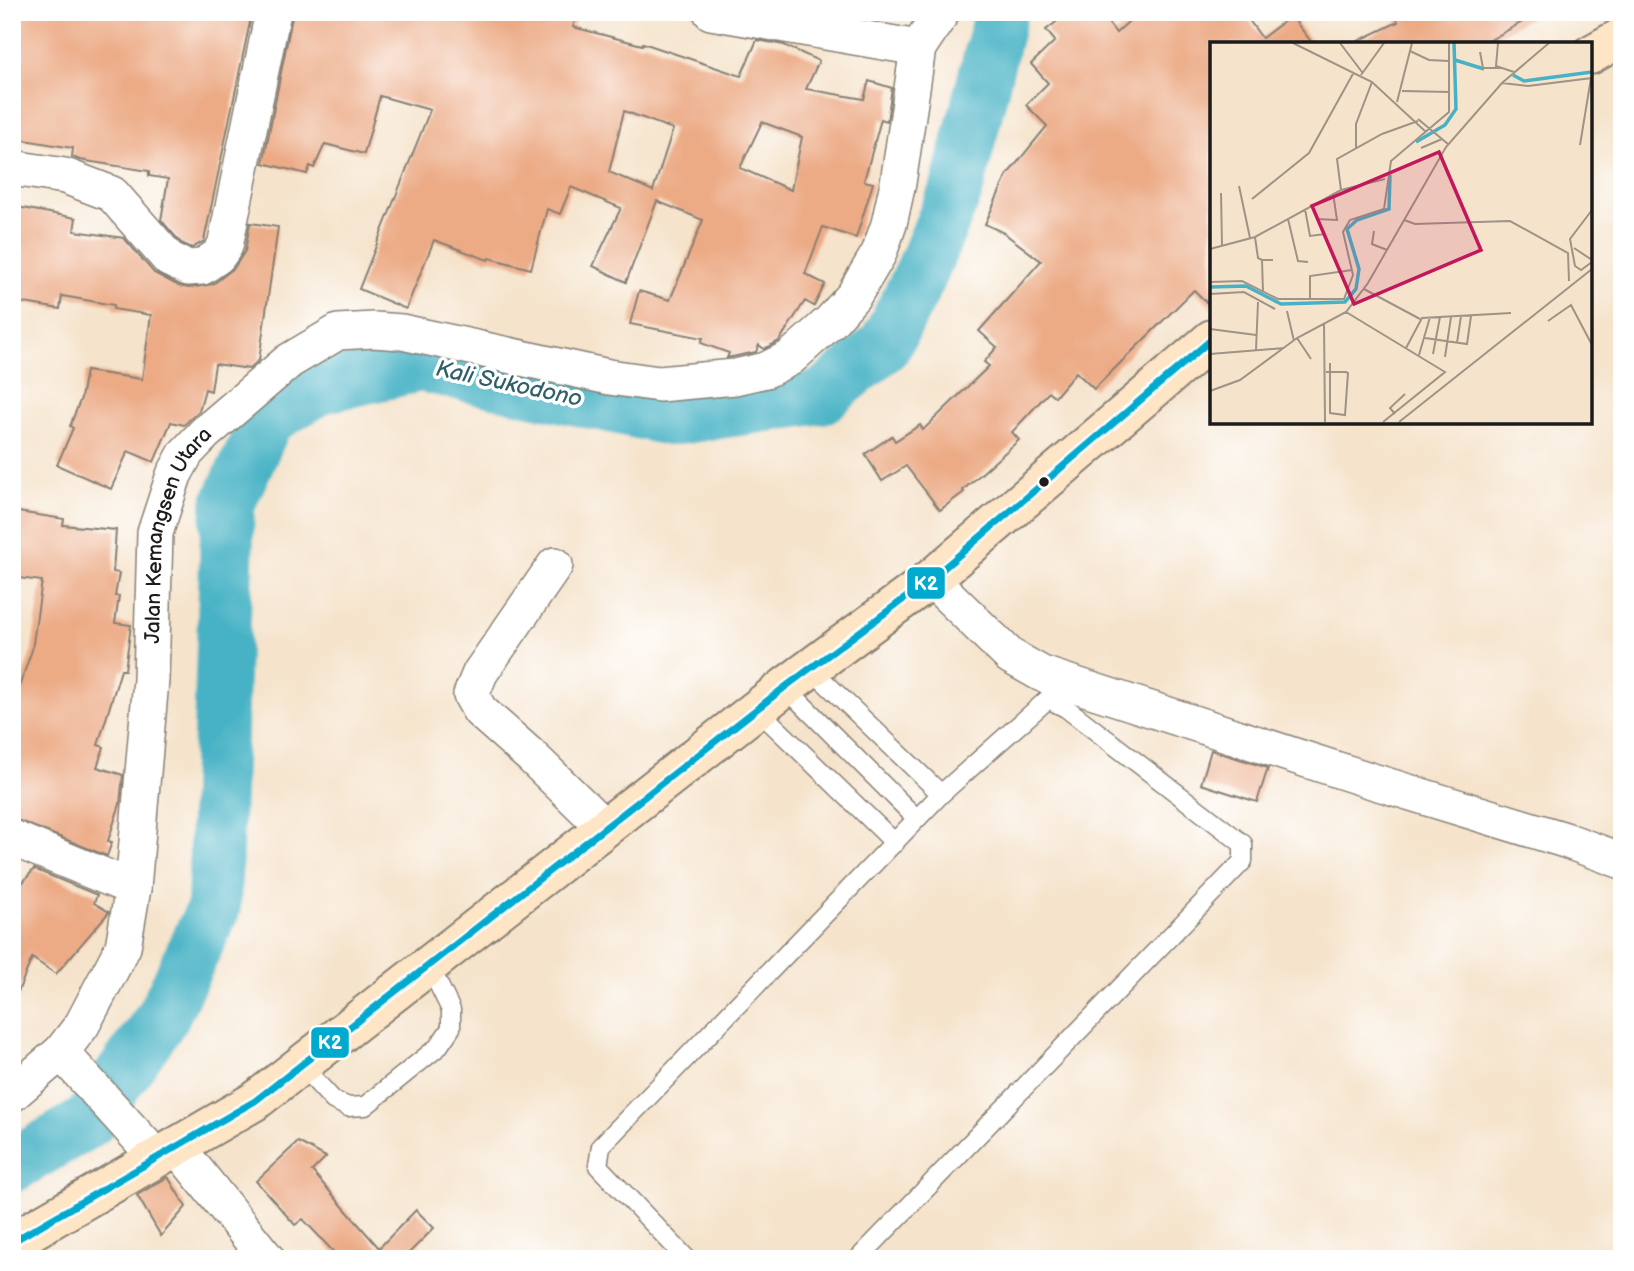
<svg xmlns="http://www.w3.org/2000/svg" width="1634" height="1271" viewBox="0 0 1634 1271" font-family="'Balsamiq Sans',sans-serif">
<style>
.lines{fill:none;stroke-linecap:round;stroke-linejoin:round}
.river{stroke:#47b2c5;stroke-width:54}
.building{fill:#ecaa85;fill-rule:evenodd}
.lane-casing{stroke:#888074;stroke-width:21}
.street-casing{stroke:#888074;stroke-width:38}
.secondary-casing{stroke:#888074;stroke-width:42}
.lane{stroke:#fff;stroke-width:18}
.street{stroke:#fff;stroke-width:35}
.secondary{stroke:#fde5c5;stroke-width:38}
.bus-1-casing{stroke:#fff;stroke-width:12}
.bus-1{stroke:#00a9ce;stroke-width:7}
.bus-dot{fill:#1c1c1c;stroke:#fff;stroke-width:2.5}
.labels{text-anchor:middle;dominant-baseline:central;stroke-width:7;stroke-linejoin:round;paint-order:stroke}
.street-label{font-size:21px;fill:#1c1c1c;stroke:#fff}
.water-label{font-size:23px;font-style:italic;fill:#2f6068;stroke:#fff}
.inset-river{fill:none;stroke:#47b2c5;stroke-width:3.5}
.inset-road{fill:none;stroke:#9e9385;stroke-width:2}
.view{fill:#c2185b;fill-opacity:0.15;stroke:#c2185b;stroke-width:3.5}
.inset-edge{fill:none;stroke:#1c1c1c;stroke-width:3.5}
.line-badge{stroke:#fff;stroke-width:2.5}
.badge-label{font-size:19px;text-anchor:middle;font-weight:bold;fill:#fff}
</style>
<rect width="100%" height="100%" fill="#fff"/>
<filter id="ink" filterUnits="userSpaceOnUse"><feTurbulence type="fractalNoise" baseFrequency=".0143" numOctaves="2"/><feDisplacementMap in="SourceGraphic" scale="14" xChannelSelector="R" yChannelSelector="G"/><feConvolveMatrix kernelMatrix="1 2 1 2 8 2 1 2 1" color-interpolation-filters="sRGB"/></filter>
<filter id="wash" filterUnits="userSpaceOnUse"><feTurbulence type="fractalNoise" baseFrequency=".00686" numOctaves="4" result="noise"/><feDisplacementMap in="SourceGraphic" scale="28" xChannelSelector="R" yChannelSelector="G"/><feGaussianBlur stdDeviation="1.57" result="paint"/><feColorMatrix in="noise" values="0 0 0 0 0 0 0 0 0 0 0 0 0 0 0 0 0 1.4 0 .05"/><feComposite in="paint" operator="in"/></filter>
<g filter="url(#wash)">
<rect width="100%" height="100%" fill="#f5e3cb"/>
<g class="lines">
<path class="river" d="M12 1166 89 1121 163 1016 214 907 228 504 267 419 321 387 421 365 670 419 822 397 885 345 919 278 957 188 1001 12"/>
</g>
<g id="blocks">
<g class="building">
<path d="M12 12H150L224 19 225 12H252L204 241 192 248 181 243 161 220 168 179 149 176V171L80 160 72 157 73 148 12 138V107L16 81 12 80Z"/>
<path d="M293 12H511L530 18 532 12H578L573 27 642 45 643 43 741 76 757 40 784 45 819 61 806 89 864 99 869 81 892 88 887 121 881 119 864 181 873 183 856 238 823 227 805 274 825 284 814 306 805 301 779 341 764 349 759 345 756 352 732 357 727 358 729 353 701 343 703 338 630 324 639 291 670 300 703 220 657 201 626 282 593 266 621 208 571 187 560 214 547 209 531 269 489 258 488 260 434 240 406 309 359 289 430 110 380 96 364 154 325 144 314 168 310 166 307 174 263 163ZM624 111 673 129 653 191 609 172ZM762 122 802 137 791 190 740 168Z"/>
<path d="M1069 12H1100L1116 33 1139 12H1243L1262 38 1291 16 1313 44H1212V308L1194 290 1094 389 1076 372 1055 397 1049 392 1012 432 1019 440 963 490 964 492 940 510 906 466 882 481 865 454 892 436 895 441 920 425 923 430 989 366 984 362 997 347 979 331 1041 261 1004 233 985 224 1007 175 1047 126 1026 105 1048 83 1031 64 1055 41 1046 30Z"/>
<path d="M1395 12H1540L1483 44H1352L1398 22Z"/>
<path d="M12 206 76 218 74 231 124 238 154 273 179 286 189 288 213 284 234 268 245 251 250 223 278 227 259 360 249 369 215 364 211 391 205 389 199 411 184 425 171 422 154 462 128 451 111 489 57 465 73 428 70 426 81 398 86 371 142 379 151 315 113 309 114 305 62 296 60 309 12 301Z"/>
<path d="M12 511 64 519 63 525 116 530 113 572 119 573 115 596H119L115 623 131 625 125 670H121L98 745 104 747 97 767 123 775 120 804 108 841 112 842 107 856 12 818V707L32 650 42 581 12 577Z"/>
<path d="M1211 750 1268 768 1257 802 1201 784Z"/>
<path d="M34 869 97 895 94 903 109 912 56 974 32 958 12 1006V895Z"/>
<path d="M298 1142 326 1157 312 1171 379 1248 416 1210 434 1228 403 1259H340L303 1219 295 1225 256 1181Z"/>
<path d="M168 1177 186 1207 161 1236 137 1195Z"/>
</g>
</g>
</g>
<g filter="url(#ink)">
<use href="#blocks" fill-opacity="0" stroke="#888074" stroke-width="2"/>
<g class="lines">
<defs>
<g id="lane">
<path d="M810 668 941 794"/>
<path d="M785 687 917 819"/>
<path d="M757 709 895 843"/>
<path d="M301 1065 333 1100 348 1107 365 1106 438 1047 451 1028V1010L429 965"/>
<path d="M687 1259 598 1166 601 1146 941 794 1048 699 1066 708 1243 844V861L858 1259"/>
</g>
<g id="street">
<path d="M711 12 918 48"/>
<path d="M12 168 65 176 112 194 169 259 188 268 202 267 218 256 225 246 273 12"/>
<path d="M555 565 480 673 471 695 480 711 531 756 605 828"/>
<path d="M931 579 1010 656 1042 674 1369 780 1565 840 1622 861"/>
<path d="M12 838 133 888"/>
<path d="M61 1052 157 1158"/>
<path id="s1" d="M12 1094 61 1052 82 1025 123 947 133 888 151 680 155 533 174 475 186 453 205 433 289 361 338 332 374 330 402 332 609 377 659 384 735 377 766 370 790 358 831 321 854 295 879 253 889 224 898 183 918 48 942 12"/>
<path d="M177 1147 267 1259"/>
</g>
<g id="secondary">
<path d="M1590 55 1622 37"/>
<path d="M12 1242 255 1101 785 687 931 579 1212 339"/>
</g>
</defs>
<use href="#lane" class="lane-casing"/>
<use href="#street" class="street-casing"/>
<use href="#secondary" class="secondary-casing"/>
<use href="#lane" class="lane"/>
<use href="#street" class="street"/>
<use href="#secondary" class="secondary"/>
<defs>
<path id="bus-1" d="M12 1242 255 1101 785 687 931 579 1212 339"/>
</defs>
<use href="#bus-1" class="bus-1-casing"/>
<use href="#bus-1" class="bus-1"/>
</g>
</g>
<circle class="bus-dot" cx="1044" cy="482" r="6"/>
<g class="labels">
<g class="street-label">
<text stroke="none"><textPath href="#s1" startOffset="606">Jalan Kemangsen Utara</textPath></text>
</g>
<g class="water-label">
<text transform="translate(509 384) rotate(12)">Kali Sukodono</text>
</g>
</g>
<g transform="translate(1210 42)">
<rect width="382" height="382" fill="#f5e3cb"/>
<path class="inset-river" d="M245 18 274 27M303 33 314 39 382 30M206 100 235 83 246 67 244 1M0 245 36 244 71 262 135 260 146 247 149 227 137 187 147 178 179 167 180 133"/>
<path class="inset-road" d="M83 1 162 40 216 90M130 1 152 30M288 1 286 24 304 30M200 9 219 18 239 19M270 10 273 26H289M151 33 174 1M292 41 318 44 382 36M192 49 240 50M187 60 202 1M208 77 238 102M370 103 381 36M211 106 232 97M146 107V82L162 40M29 144 40 196M131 148 127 117 172 92 208 79M11 151 12 203M42 157 99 111 144 30M95 167 100 194 115 192M382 168 360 197 365 224 371 228 382 220M78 177 88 219 98 220M106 177 127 178 123 151M194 178 205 182 300 179 358 211 359 239M164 189 162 202 177 208M45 195 48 216 52 218M364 206 382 218M0 207 45 195 131 148 175 137M0 240 32 239 68 257H134L143 233 133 190 140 178 174 167 181 119 239 70V1M154 247 210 277M53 250 52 218H63M0 252 34 250 65 267M100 256V234L142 228M77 269 84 299M136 270 235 330 173 380M338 279 361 263 382 303M114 282 115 380M0 287 46 293M87 296 101 317M215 296 257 302 261 274M247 301 251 274M196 306 212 276 301 271M46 308 48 260M0 312 74 306M223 312 230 275M209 313 220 275M235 315 241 275M116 330H136L138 331 135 373 120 371V321M0 349 30 338 87 296 136 270 158 241 236 105 292 41 339 1M185 372 180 366 195 352M189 380 382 227"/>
<path class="view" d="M229 110 271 208 144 262 102 164Z"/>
<rect width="382" height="382" class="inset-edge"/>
</g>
<g class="line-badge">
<rect x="906" y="566" width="40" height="34" rx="7" fill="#00a9ce"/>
<rect x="310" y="1026" width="40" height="33" rx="7" fill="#00a9ce"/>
</g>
<g class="badge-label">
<text x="926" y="590">K2</text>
<text x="330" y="1049">K2</text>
</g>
<rect width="1634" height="1271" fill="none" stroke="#fff" stroke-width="42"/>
</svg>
